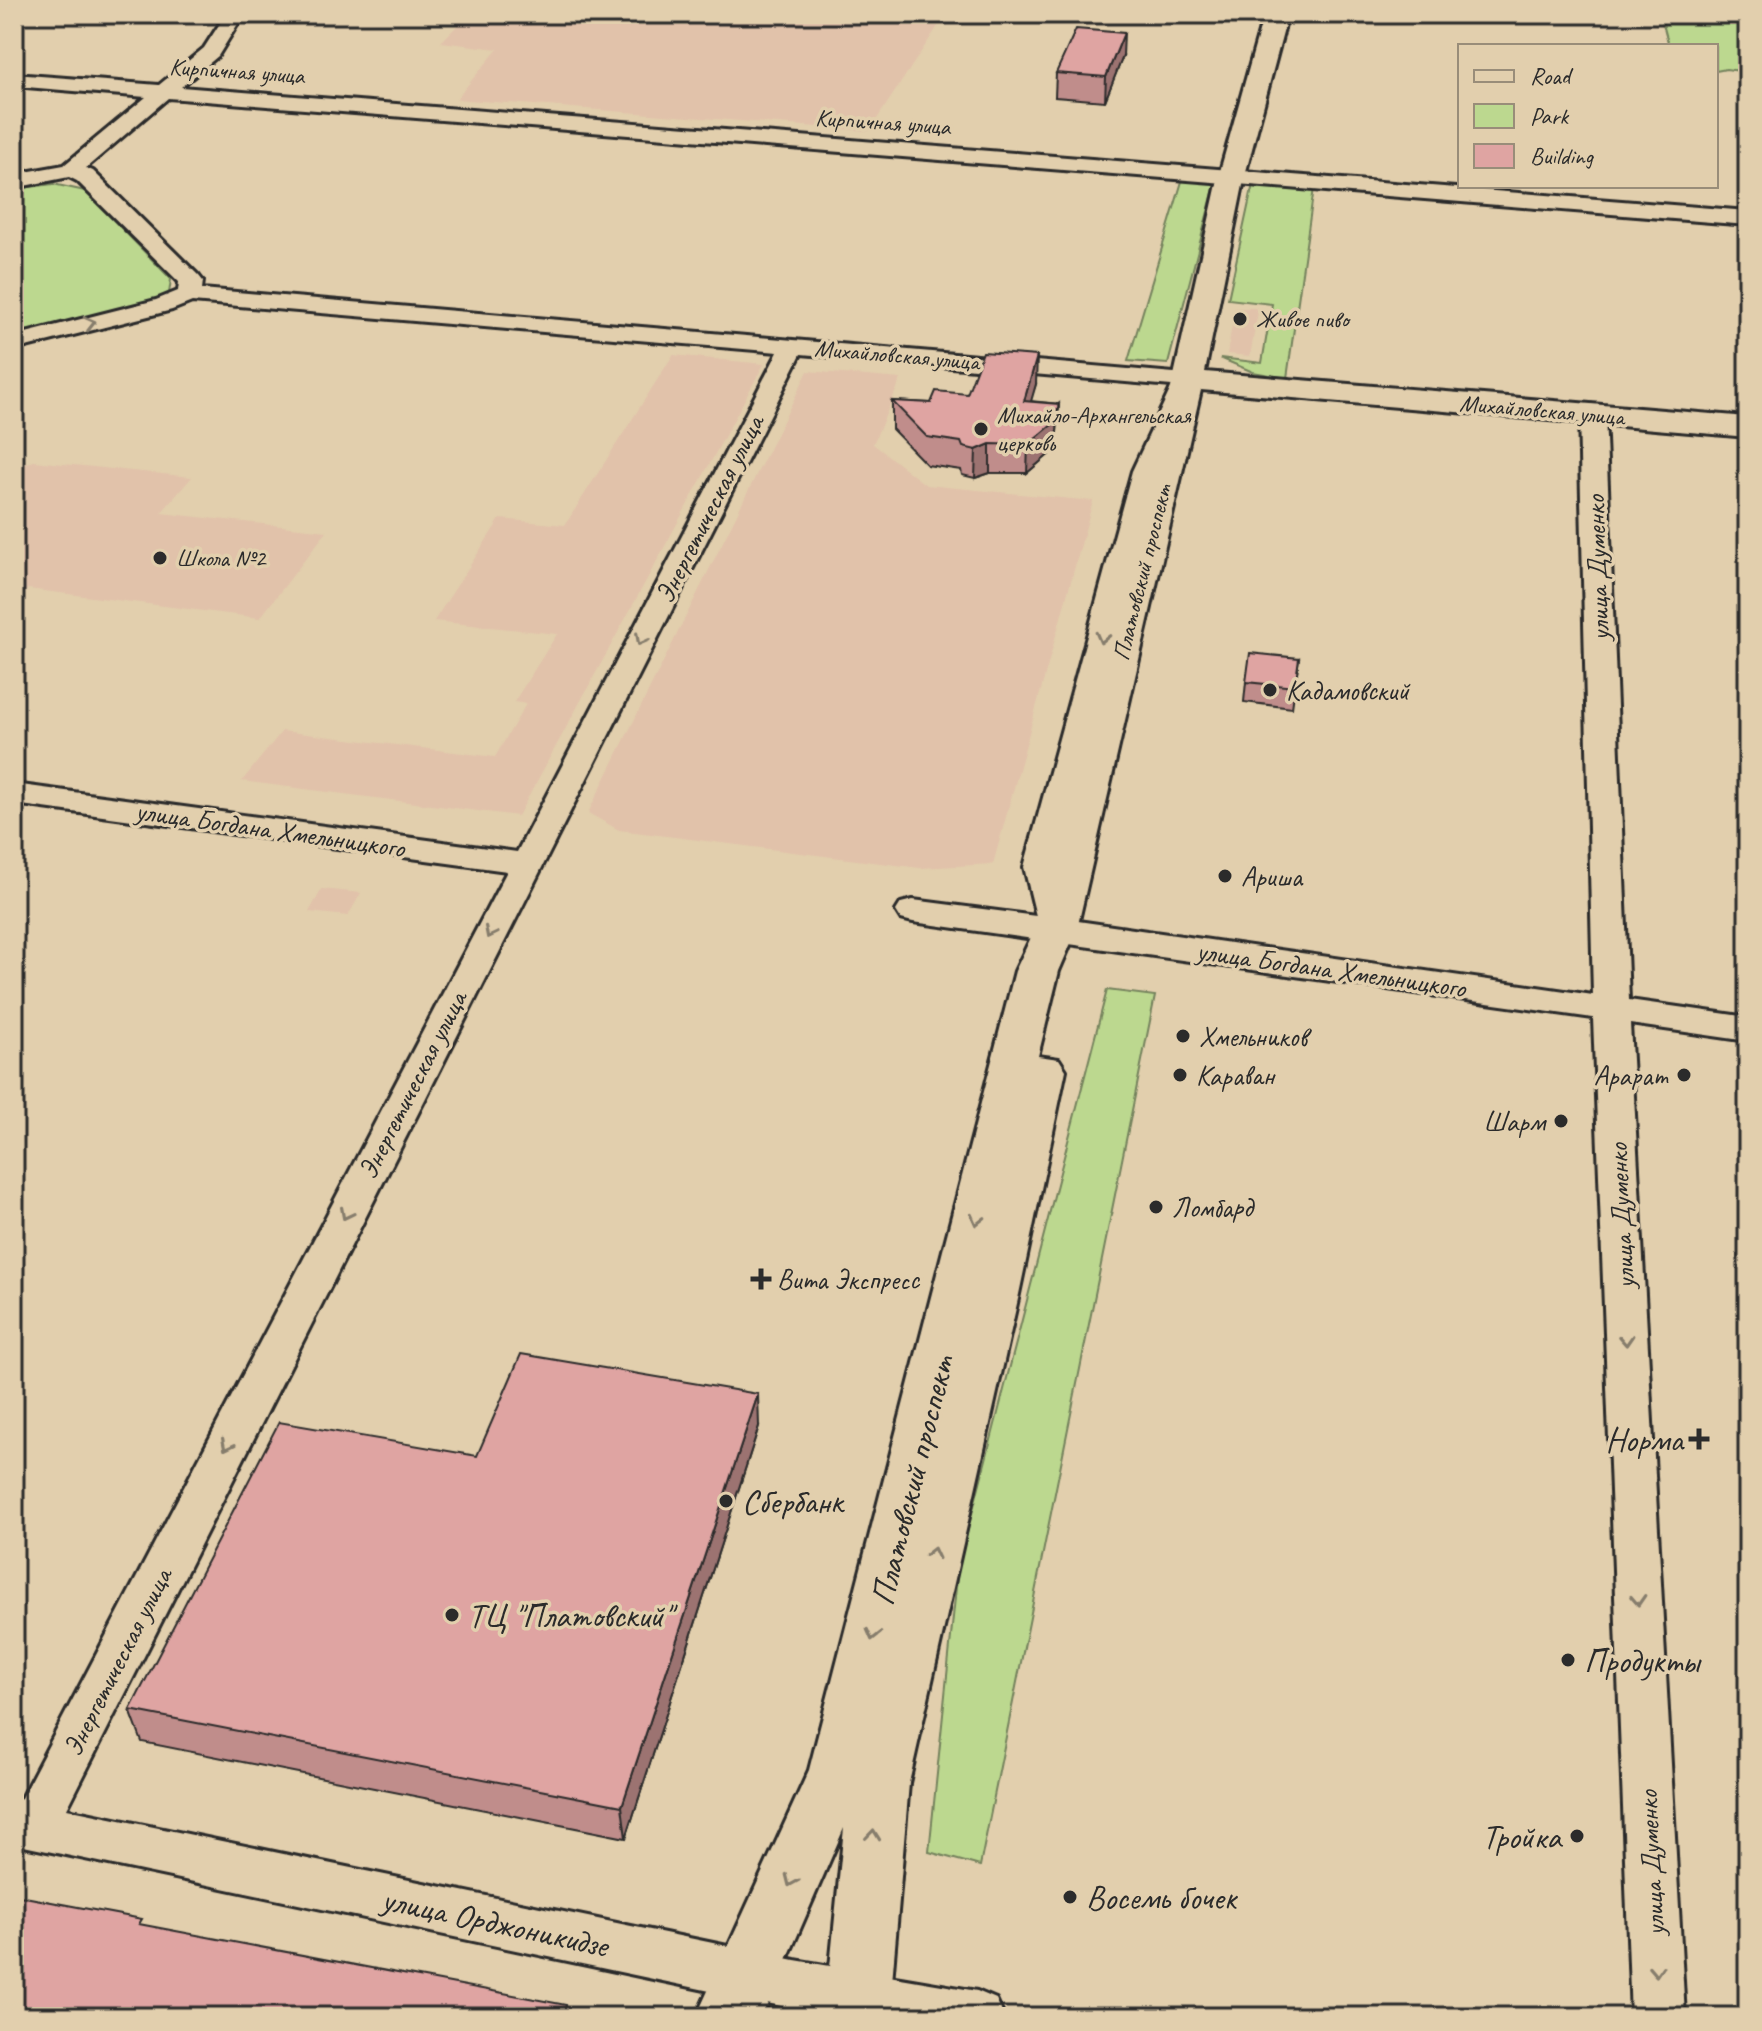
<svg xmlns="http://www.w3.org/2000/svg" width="1762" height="2031" viewBox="0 0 1762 2031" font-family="Caveat,sans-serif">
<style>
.built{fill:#e1c2aa}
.green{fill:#bcd88f;stroke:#74825d;stroke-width:2}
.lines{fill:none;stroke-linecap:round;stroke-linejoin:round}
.minor-casing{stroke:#2b2b2b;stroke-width:6}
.major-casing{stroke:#2b2b2b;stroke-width:6}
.minor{fill:#e2cfad;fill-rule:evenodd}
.major{fill:#e2cfad;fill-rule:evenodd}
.wall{fill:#c08d8b;stroke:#2b2b2b;stroke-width:2}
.shaded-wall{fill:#9c7371;stroke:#2b2b2b;stroke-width:2}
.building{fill:#dfa4a2;stroke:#2b2b2b;stroke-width:2}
.oneway{stroke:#867d6c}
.poi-dot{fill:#2b2b2b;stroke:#e2cfad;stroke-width:3}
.labels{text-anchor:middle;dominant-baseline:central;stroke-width:7;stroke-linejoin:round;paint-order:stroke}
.far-street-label{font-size:24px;fill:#2b2b2b;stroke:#e2cfad}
.far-poi-label{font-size:24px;fill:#2b2b2b;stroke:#e2cfad;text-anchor:start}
.street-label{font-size:28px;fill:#2b2b2b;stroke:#e2cfad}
.poi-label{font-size:28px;fill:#2b2b2b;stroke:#e2cfad;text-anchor:start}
.near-poi-label{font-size:34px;fill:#2b2b2b;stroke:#e2cfad;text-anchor:start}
.near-street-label{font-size:34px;fill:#2b2b2b;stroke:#e2cfad}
</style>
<rect width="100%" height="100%" fill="#e2cfad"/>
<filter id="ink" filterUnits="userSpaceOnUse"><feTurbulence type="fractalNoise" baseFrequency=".0125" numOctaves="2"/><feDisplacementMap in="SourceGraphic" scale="16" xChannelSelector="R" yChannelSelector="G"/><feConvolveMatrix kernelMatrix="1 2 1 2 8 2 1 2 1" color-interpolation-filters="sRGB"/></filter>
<g filter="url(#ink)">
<g class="built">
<path d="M469 14H946L869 131 456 99 498 49 441 42Z"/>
<path d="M1235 308H1255L1258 312 1250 356 1227 354Z"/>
<path d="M673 355 764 364 518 816 242 781 282 731 495 757 526 704 514 702 557 634 434 621 500 519 565 525Z"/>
<path d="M808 371 901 379 873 444 926 485 1093 501 993 864 920 868 619 830 588 813Z"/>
<path d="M34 461 192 477 161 513 327 531 260 618 28 589 18 599 14 598V467Z"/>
<path d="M322 889 361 893 348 916 309 912Z"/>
</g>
<g class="green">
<path d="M1657 14H1748V72L1726 69 1716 71V46H1669L1661 16Z"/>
<path d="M1183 178 1216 181 1168 364 1128 361Z"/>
<path d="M53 184 85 191 171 279 169 294 144 305 14 338V189Z"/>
<path d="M1253 184 1314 188 1287 378 1253 372 1220 358 1262 363 1272 304 1228 299Z"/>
<path d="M1107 990 1155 996 980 1866 929 1852 958 1568Z"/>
</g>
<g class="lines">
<defs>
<path id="minor" d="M226 14H244L218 56 181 87 1748 211V225L168 98 86 168 93 171 199 276 203 281 202 289 1197 375 1201 380 1158 471 1058 867 1071 920 1593 995 1579 414 1583 409H1601L1605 414 1629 1000 1748 1017V1041L1630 1024 1685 2017H1631L1593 1018 913 922 901 919 896 911 901 903 913 900 1036 916 1024 867 1132 471 1172 386 801 354 67 1809 795 1960 977 1991 996 1999 1004 2017H833L14 1844V1798L20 1800 507 871 14 804V784L517 852 778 352 192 302 172 310 14 350V336L156 300 178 291 179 282 77 181 69 177 14 188V174L64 165 146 97 14 86V74L159 85 204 48Z"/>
<path id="major" d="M1264 14H1288L1245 175 1205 372 1748 417V437L1201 390 1077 929 1059 971 1038 1056 1059 1059 1066 1070 1018 1299 909 1783 889 2017H825L844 1828 762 2017H696L809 1770 1015 971 1035 929 1173 380 1219 175Z"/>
</defs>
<use href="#minor" class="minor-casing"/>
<use href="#major" class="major-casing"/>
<use href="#minor" class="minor"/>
<use href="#major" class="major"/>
</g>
<g class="wall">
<path d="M1123 56 1105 101 1055 97 1056 73Z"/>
<path d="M1036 384 1030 401 1059 404 1057 432 1052 452 1027 473H990L975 478 962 475 961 470 927 465 892 429V401L931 403 967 394Z"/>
<path d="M1299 658 1292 708 1244 702 1246 682Z"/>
<path d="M759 1426 626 1838 142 1742 130 1710 477 1456Z"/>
</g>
<g class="shaded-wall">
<path d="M1124 33 1123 56 1105 101 1106 77Z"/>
<path d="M1037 356 1036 384 1023 429 1024 401Z"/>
<path d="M1059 404 1057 432 1052 452 1027 473 1028 445Z"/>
<path d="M990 444V473L975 478 976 450Z"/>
<path d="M758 1394 759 1426 626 1838 622 1806Z"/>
<path d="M566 2005 568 2017H563Z"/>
</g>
<g class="building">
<path d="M1076 29 1124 33 1106 77 1056 73Z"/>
<path d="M983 352 1037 356 1024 401 1059 404 1053 424 1028 445 990 444 976 450 963 447 961 442 927 437 892 401 931 403 936 391 967 394Z"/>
<path d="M1250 653 1299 658 1295 687 1246 682Z"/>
<path d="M521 1354 758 1394 622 1806 130 1710 279 1422 477 1456Z"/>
<path d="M14 1895 142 1919 139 1924 566 2005 563 2017H14Z"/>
</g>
<defs><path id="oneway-chevron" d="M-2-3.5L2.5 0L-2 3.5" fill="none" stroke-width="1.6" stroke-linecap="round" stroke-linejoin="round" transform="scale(2)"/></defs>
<g class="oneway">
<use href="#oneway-chevron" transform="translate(90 323) rotate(-14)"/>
<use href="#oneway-chevron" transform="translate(1102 638) rotate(104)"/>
<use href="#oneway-chevron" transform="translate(641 640) rotate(118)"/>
<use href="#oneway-chevron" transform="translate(490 933) rotate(117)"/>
<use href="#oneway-chevron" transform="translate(346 1214) rotate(117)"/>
<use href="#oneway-chevron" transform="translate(977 1220) rotate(104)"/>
<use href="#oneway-chevron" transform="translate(1626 1340) rotate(87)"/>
<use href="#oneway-chevron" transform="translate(227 1445) rotate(117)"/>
<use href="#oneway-chevron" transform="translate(933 1553) rotate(-77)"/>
<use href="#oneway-chevron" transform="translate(1638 1600) rotate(87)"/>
<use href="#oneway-chevron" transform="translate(873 1635) rotate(104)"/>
<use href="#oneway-chevron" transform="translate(873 1835) rotate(-84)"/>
<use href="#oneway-chevron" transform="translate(791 1881) rotate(114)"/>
<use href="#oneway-chevron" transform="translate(1656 1971) rotate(87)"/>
</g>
</g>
<g class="poi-dot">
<circle cx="1240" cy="319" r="8"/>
<circle cx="981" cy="429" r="8"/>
<circle cx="160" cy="558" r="8"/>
<circle cx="1270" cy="690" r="8"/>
<circle cx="1225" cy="876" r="8"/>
<circle cx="1183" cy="1036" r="8"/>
<circle cx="1180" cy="1075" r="8"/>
<circle cx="1684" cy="1075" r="8"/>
<circle cx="1561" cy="1121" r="8"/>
<circle cx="1156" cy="1207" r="8"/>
<path d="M757 1267h8v8h8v8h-8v8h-8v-8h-8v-8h8z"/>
<path d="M1695 1427h8v8h8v8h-8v8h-8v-8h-8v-8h8z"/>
<circle cx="726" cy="1501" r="8"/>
<circle cx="452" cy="1615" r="8"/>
<circle cx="1568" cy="1660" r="8"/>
<circle cx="1577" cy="1836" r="8"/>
<circle cx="1070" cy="1897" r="8"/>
</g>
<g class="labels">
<g class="far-street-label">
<text transform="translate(237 71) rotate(4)">Кирпичная улица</text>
<text transform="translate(883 122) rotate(4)">Кирпичная улица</text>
<text transform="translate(897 355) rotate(5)">Михайловская улица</text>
<text transform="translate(1542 410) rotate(5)">Михайловская улица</text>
<text transform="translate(1142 572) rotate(-76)">Платовский проспект</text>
</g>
<g class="far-poi-label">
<text x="1256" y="319">Живое пиво</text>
<text x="997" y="415">Михайло-Архангельская<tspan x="997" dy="28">церковь</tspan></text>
<text x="176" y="558">Школа №2</text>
</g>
<g class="street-label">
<text transform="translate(709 509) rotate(-63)">Энергетическая улица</text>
<text transform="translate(1597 568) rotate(-92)">улица Думенко</text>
<text transform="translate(270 829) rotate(8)">улица Богдана Хмельницкого</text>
<text transform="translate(1331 969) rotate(8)">улица Богдана Хмельницкого</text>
<text transform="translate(412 1085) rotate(-63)">Энергетическая улица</text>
<text transform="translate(1621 1216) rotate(-93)">улица Думенко</text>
<text transform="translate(117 1662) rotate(-63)">Энергетическая улица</text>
<text transform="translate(1651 1863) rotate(-93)">улица Думенко</text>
</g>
<g class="poi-label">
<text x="1286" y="690">Кадамовский</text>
<text x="1241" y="876">Ариша</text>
<text x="1199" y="1036">Хмельников</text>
<text x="1196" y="1075">Караван</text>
<text x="1668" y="1075" text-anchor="end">Арарат</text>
<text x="1545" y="1121" text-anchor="end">Шарм</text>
<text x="1172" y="1207">Ломбард</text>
<text x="777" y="1279">Вита Экспресс</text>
</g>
<g class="near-poi-label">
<text x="1683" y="1439" text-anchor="end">Норма</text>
<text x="742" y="1501">Сбербанк</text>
<text x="468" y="1615">ТЦ "Платовский"</text>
<text x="1584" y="1660">Продукты</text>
<text x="1561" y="1836" text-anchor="end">Тройка</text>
<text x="1086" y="1897">Восемь бочек</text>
</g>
<g class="near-street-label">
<text transform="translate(912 1480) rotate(-76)">Платовский проспект</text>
<text transform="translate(495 1922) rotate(12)">улица Орджоникидзе</text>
</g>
</g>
<rect width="1762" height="2031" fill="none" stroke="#e2cfad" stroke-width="48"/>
<rect x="24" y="24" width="1714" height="1983" fill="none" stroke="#2b2b2b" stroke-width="3" filter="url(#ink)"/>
<rect x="1458" y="44" width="260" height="144" fill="#e2cfad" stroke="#998d79" stroke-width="2"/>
<rect x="1474" y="70" width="40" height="12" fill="#e2cfad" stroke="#998d79" stroke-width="2"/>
<text x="1530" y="84" font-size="24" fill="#2b2b2b">Road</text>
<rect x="1474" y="104" width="40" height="24" fill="#bcd88f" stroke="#998d79" stroke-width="2"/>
<text x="1530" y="124" font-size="24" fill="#2b2b2b">Park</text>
<rect x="1474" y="144" width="40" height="24" fill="#dfa4a2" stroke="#998d79" stroke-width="2"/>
<text x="1530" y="164" font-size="24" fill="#2b2b2b">Building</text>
</svg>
